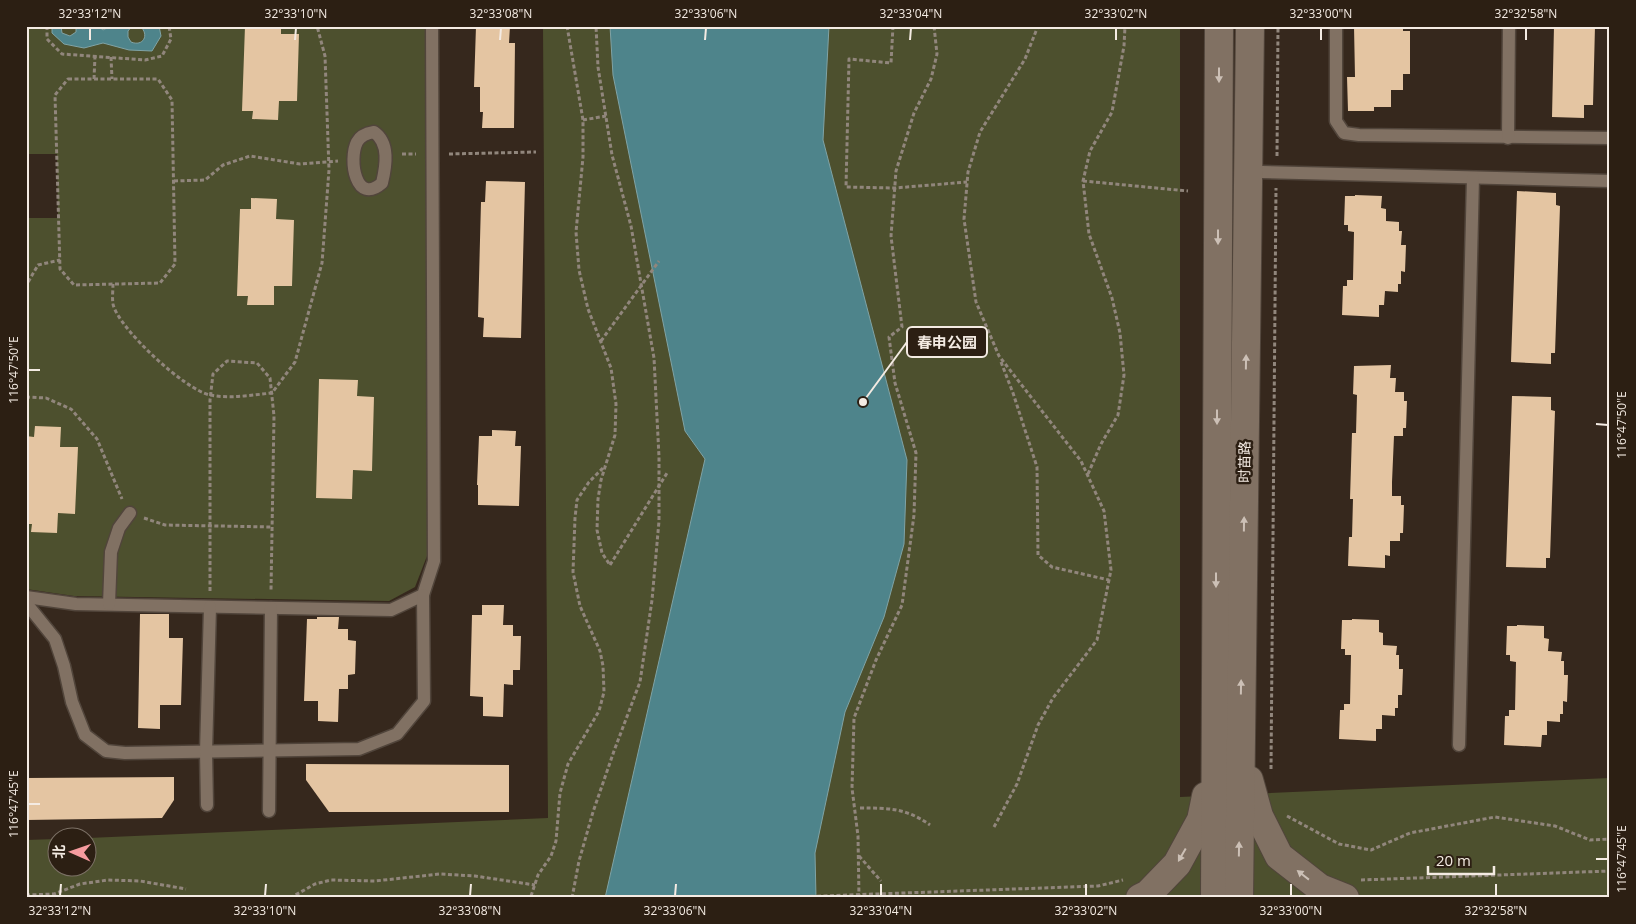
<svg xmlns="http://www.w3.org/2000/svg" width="1636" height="924" viewBox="0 0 1636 924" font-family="'Open Sans','Noto Sans SC',sans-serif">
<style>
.green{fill:#4d502e}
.water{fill:#4e848b;stroke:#80a3a5}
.building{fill:#e4c5a2}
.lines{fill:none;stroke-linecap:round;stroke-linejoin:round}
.service-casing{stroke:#51453b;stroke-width:15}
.tertiary-casing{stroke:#51453b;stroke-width:30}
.path{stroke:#91867c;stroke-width:3;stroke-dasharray:4 2.5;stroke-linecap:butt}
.service{stroke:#817163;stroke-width:12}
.tertiary{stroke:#817163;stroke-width:28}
.path-bridge{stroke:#91867c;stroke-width:3;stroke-dasharray:4 2.5;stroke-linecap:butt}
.oneway{fill:#ccc0b6}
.ticks{fill:none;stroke:#f4ebe3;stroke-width:2}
.labels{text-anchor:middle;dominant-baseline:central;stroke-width:5;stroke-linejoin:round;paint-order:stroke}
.street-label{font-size:14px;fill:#f4ebe3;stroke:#2c1f13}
.leader{fill:none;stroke:#f4ebe3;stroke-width:2}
.callout-dot{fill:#f4ebe3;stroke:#2c1f13;stroke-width:2}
.callout{fill:#2c1f13;stroke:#f4ebe3;stroke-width:2}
.callout-label{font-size:15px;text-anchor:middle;font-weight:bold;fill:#f4ebe3}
.neatline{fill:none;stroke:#f4ebe3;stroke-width:2}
.ticks-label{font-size:12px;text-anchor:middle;fill:#f4ebe3}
</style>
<rect width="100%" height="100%" fill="#36281d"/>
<g class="green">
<path d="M26 26H426L427 556 415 587 389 601 74 596 26 589V218H58L57 154H26Z"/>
<path d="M543 26H1180V797L1610 778V898H26V840L57 839 58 866H88V838L548 818Z"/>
</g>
<g class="water">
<path d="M52 26H61L62 33 70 36 76 32V26H98L103 30 111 26H132L128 31V37L131 42C143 47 150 35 140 26H159L161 36 152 51 129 50 103 43 84 48 64 44 52 33Z"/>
<path d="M610 26H829L823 140 907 460 904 544 884 617 845 712 815 853 816 898H605L705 459 685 431 613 75Z"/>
</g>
<g class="building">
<path d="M245 26H281V34H299L297 101H279L278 120 252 119 253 111H242Z"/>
<path d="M476 26H510L509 43H515L514 128H482L483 112H480V87H474Z"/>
<path d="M1354 26H1403V31H1410V74H1403V90H1391V107H1374V111H1348L1347 77H1355Z"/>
<path d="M1554 26H1595L1593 105H1584V118L1552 117Z"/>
<path d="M486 181 525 182 521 338 483 337 484 318 478 317 481 202H485Z"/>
<path d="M1517 191 1556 193V205L1560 206 1555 353H1551V364L1511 362Z"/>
<path d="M1355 195 1382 196 1381 208 1386 209V221L1399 222V231H1402L1401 245H1406L1405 272 1401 271V284H1398V292L1385 291 1384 305H1379V317L1342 315 1343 286H1347V280H1353L1354 232 1348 231V225H1344L1345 196H1355Z"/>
<path d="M251 198 277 199 276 219 294 220 292 286H274V305H247L248 296H237L240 209H251Z"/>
<path d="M1391 365 1390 378H1396L1395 392H1404V401H1407L1406 428H1403V436H1394L1392 482V496H1401V505H1404L1403 533H1400V541H1390V556L1385 555V568L1348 566 1349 537H1352L1353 499H1350L1352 433H1356L1357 395 1353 394 1354 366Z"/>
<path d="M319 379 358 380 357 396 374 397 372 471 353 470 352 499 316 498Z"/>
<path d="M1512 396 1551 397V410L1555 411 1550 558H1546V568L1506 567Z"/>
<path d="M35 426 61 427 60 447H78L75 514 58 513 57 533 31 532 32 524H26V436L34 437Z"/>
<path d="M492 430 516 431 515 446H521L519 506 478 505V485H477L479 436H492Z"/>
<path d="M482 605H504L503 625H513V636H521L520 670H513V685L504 684 503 717 483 716V697L470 696 472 615H482Z"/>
<path d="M140 614H169V638H183L181 705H160V729L138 728Z"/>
<path d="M317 617H339L338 629H348V640L356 641 355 674 348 675V689H339L338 722 318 721V701H304L307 619H317Z"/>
<path d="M1352 619 1379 620V632L1383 633V645L1397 646 1396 655H1399V669H1403L1402 695H1398V708H1395V716L1382 715V729H1376V741L1339 739 1340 710H1344V704H1350L1351 655H1345V649H1341L1342 620H1352Z"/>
<path d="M1517 625 1544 626V638L1549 639 1548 651 1562 652 1561 661H1564V675H1568L1567 702 1563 701V714H1560V722L1547 721V735H1542L1541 747 1504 745 1505 716H1509V710H1515L1516 662 1510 661V655H1506L1507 626H1517Z"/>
<path d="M306 764 509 765V812H329L306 780Z"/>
<path d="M174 777V800L162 818 26 820V778Z"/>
</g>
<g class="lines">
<defs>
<g id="service">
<path d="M1336 26V121L1344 133 1359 135 1610 138"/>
<path d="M374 132C390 143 386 166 382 183 356 206 348 160 357 142 360 136 368 133 374 132Z"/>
<path d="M1508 138 1509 26"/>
<path d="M1262 172 1610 181"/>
<path d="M26 597 76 604 391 610 423 595 434 561 432 26"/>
<path d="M26 603 55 639 64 666 72 702 85 735 106 751 125 753 359 749 397 734 424 701 423 595"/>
<path d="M109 604 111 552 119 528 130 513"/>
<path d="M1459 745 1473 178"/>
<path d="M207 805 206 752 210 607"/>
<path d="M269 811 271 608"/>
</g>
<g id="tertiary">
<path d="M1249 780 1259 816 1279 856 1320 888 1345 898"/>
<path d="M1140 898 1148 894 1177 864 1201 820 1206 796"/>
<path d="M1215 898 1219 26"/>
<path d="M1239 898 1250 26"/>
</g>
</defs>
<use href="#service" class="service-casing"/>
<use href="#tertiary" class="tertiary-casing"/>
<g class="path">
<path d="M47 26V39L62 54 145 60 162 56 171 39 169 26"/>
<path d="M567 26 583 120V157L576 232 579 270 588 309 611 368 616 404 615 435 601 480 598 499 597 530 602 553 610 565"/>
<path d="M893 26 891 63 849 59 846 187 895 188 967 182"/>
<path d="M111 57 112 79"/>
<path d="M68 79H158L172 100 175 264 160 283 74 285 60 269 55 95Z"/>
<path d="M94 79 95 56"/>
<path d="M583 120 606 116"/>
<path d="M402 154H416"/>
<path d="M449 154 536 152"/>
<path d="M1277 156 1278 26"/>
<path d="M174 181 205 180 223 165 250 156 300 164 338 161"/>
<path d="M1083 181 1188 191"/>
<path d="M113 284C113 290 112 298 113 304 118 328 185 390 210 395 230 399 252 395 272 393L295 362 322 263 329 170 325 56 317 26"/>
<path d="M26 288 27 284 38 265 60 260"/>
<path d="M1001 362 1013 393 1037 467 1038 555 1052 567 1109 580"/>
<path d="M26 397 46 398 71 409 97 439 122 499"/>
<path d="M1088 474 1101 444 1118 415 1124 375 1120 333 1112 298 1089 234 1083 181 1090 151 1112 112 1124 46 1125 26"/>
<path d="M144 518 165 525 272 527"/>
<path d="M210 591V400L213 374 227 361 257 363 270 378 274 416 271 590"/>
<path d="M1271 769 1276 188"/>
<path d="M860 808C889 808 906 808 930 825"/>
<path d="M1287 816 1339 844 1371 850 1410 833 1495 817 1555 826 1590 840 1610 839"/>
<path d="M994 827 1017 784 1038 725 1053 698 1097 640 1111 570 1104 511 1081 461 999 356 976 302 964 219 968 172 980 132 1025 59 1038 26"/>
<path d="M859 856 881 881"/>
<path d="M1361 880 1610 871"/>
<path d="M26 895 54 894 80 884 108 880 140 881 186 889"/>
<path d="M531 896 538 875 551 856 556 841 560 793 568 764 599 711 604 692 603 666 600 651 580 606 573 572 575 518 577 500 589 482 605 466"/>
<path d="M290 898 315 884 331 880 375 881 440 874 475 876 535 885"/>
<path d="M572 898 579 861 593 812 614 751 640 682 652 600 659 521V457L654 358 631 226 612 155 598 67 596 26"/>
<path d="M765 898 1098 886 1123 880"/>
<path d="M859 898 858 836 852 788 854 718 876 660 902 605 914 515 916 453 895 383 889 337 902 327 891 236 896 171 914 113 931 79 937 54 934 26"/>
</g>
<use href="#service" class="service"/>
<use href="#tertiary" class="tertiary"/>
<g class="path-bridge">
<path d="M601 341 659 261"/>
<path d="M610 565 667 473"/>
</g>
</g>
<defs><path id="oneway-solid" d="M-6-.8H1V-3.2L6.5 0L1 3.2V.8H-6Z" transform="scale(1.25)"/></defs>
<g class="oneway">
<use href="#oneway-solid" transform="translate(1219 75) rotate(90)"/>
<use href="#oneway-solid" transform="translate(1218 237) rotate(90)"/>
<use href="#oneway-solid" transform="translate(1246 362) rotate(-89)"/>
<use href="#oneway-solid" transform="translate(1217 417) rotate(90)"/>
<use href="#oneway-solid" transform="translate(1244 524) rotate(-89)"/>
<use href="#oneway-solid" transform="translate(1216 580) rotate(90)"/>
<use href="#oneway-solid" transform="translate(1241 687) rotate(-89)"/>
<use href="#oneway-solid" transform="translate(1239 849) rotate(-89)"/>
<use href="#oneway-solid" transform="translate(1182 855) rotate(120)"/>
<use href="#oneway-solid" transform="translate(1303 875) rotate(-142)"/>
</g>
<path class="ticks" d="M90 40V28M295 40 296 28M500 40 501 28M705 40 706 28M910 40 911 28M1116 40V28M1321 40V28M1526 40V28M28 370H40M1596 424 1608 425M28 804H40M1596 859H1608M60 896 61 884M265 896 266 884M470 896 471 884M675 896 676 884M881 896V884M1086 896V884M1291 896V884M1496 896V884"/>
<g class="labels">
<g class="street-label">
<text transform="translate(1244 462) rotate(-89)">时苗路</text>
</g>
</g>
<path class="leader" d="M863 402L907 342"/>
<circle class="callout-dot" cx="863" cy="402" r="5"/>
<rect class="callout" x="907" y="327" width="80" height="30" rx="5"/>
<g class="callout-label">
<text x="947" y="348">春申公园</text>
</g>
<rect width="1636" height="924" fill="none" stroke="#2c1f13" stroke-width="55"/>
<g transform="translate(72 852) rotate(272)"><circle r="24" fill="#2c1f13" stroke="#7c7166"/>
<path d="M0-4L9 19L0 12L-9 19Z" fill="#f59b9e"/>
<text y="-8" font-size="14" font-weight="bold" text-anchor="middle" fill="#f4ebe3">北</text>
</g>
<path d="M1428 866v8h66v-8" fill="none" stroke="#f4ebe3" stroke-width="2.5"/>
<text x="1436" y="866" font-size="15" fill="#f4ebe3" stroke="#2c1f13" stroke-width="4" paint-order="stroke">20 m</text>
<rect x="28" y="28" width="1580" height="868" class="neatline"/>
<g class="ticks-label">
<text x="90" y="18">32°33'12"N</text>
<text x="296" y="18">32°33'10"N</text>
<text x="501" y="18">32°33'08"N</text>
<text x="706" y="18">32°33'06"N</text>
<text x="911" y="18">32°33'04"N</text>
<text x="1116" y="18">32°33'02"N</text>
<text x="1321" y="18">32°33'00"N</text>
<text x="1526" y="18">32°32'58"N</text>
<text transform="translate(14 370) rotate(-90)" y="4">116°47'50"E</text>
<text transform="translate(1622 425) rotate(-90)" y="4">116°47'50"E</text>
<text transform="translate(14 804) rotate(-90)" y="4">116°47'45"E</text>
<text transform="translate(1622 859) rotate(-90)" y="4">116°47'45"E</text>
<text x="60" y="915">32°33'12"N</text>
<text x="265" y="915">32°33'10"N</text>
<text x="470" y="915">32°33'08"N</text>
<text x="675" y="915">32°33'06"N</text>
<text x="881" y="915">32°33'04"N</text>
<text x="1086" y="915">32°33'02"N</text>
<text x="1291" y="915">32°33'00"N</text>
<text x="1496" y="915">32°32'58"N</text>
</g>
</svg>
